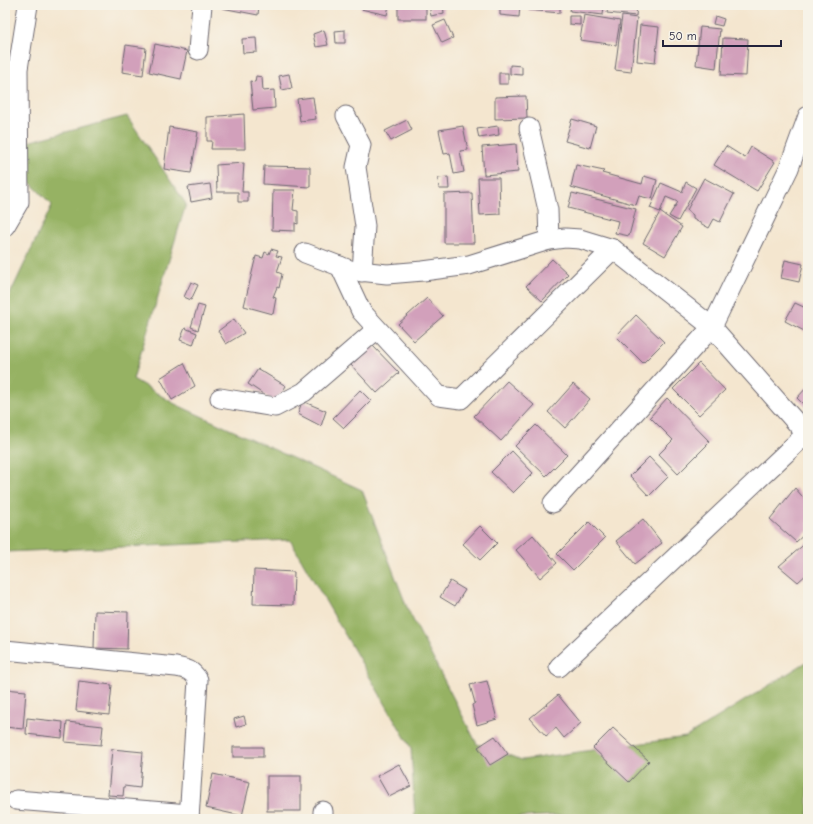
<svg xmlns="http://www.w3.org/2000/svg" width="813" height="824" viewBox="0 0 813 824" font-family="'Comic Neue',sans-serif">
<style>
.forest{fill:#96b263;stroke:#5c6a4f}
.building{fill:#d2a0bb}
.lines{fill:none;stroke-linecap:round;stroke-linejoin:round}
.minor-casing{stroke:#6c676f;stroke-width:21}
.minor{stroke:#fff;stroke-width:19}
</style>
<rect width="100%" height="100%" fill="#f7f3e8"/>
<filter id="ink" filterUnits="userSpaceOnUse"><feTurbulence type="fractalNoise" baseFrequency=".025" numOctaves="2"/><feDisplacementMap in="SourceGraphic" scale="8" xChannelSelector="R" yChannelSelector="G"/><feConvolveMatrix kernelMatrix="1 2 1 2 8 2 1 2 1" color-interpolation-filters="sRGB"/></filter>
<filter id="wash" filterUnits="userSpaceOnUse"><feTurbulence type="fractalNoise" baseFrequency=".012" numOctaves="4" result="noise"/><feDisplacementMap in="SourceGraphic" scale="16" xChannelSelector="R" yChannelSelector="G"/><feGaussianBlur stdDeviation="0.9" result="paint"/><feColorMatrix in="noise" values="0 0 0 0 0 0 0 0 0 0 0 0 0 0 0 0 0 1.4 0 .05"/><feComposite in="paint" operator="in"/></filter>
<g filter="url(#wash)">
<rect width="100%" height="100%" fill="#f4e6cf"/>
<path class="forest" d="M127 116 186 204 133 379 175 404 362 490 408 610 477 744 522 760 686 737 808 661V819H567L568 815 475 819H415L411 748 290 540 5 552V305L52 205 13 165 5 167V148Z"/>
<g id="blocks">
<g class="building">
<path d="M223 5H259L258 15 222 8Z"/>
<path d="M361 5H389L387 15 361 9Z"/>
<rect x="398" y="5" width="28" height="14"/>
<path d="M429 5H443L444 13 431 16Z"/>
<path d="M500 5H520L519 17 500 15Z"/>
<path d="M529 5H560V13L528 10Z"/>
<path d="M571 5H604L603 15 570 11Z"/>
<path d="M608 5H637L636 16 607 13Z"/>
<path d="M584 15 620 21 616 45 580 40Z"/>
<path d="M569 16H580V25L569 24Z"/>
<path d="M622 16 637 18 631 72 615 70Z"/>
<path d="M715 16 724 19 722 26 713 24Z"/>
<path d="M445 20 453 38 442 43 433 25Z"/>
<path d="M640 25 659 27 655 63 637 61Z"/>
<path d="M700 27 720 29 716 68 696 65Z"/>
<path d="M324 30 328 45 316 47 313 34Z"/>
<path d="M345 30V43H336L335 31Z"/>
<path d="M256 38 257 52 243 53 242 39Z"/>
<path d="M723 38 748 39 746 76 721 75Z"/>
<path d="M155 44 187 51 181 79 149 72Z"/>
<path d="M126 45 146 48 143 75 122 72Z"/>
<path d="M510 65 522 66V75L510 74Z"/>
<rect x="499" y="73" width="9" height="11"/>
<path d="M289 74 292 88 282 90 279 76Z"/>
<path d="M256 76 262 77 263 91 274 90 275 108 253 110 250 81 255 82Z"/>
<path d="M526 96 527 118 495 119V97Z"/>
<path d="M313 97 316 119 300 121 297 99Z"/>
<path d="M244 114 245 149H211L212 141H207V117Z"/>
<path d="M572 119 596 126 590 148 565 141Z"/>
<path d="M407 120 412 130 391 141 385 131Z"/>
<path d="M463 126 468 150 460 151 464 172 454 174 450 153 444 154 439 130Z"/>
<path d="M498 126 499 135 479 138 477 129Z"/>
<path d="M169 127 198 132 191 173 164 169Z"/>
<path d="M516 144 518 172 484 175 482 147Z"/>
<path d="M726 146 745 158 751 147 775 162 757 191 714 165Z"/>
<path d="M244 163 242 192H248V202H238V192H217L216 165Z"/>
<path d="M576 165 604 171 602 173 642 184 644 176 657 180 652 199 639 196 636 205 571 187Z"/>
<path d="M264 166 310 167V187L263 184Z"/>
<path d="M448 177 449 189H439L438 178Z"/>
<path d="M478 178H499L500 214 480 215Z"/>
<path d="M704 178 734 194 720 222 714 219 709 228 693 219V215L687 210Z"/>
<path d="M686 182 696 188 678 221 669 216 678 202 666 197 660 212 650 208 661 183 682 192Z"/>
<path d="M210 184 212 198 191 202 188 187Z"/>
<path d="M273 190H295L293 210 298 211V224L295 223V231L272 230Z"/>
<path d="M472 193 474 243H444V194Z"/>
<path d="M572 193 636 209 629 236 615 233 618 221 568 208Z"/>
<path d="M660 212 682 227 665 256 643 243Z"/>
<path d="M271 249 278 251 276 256 282 257 277 272 282 274 279 288 277 287 273 297 276 298 273 314 244 306 256 256 263 258 265 252 269 254Z"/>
<path d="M552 259 568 274 542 301 526 286Z"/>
<path d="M785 260 803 264 799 282 781 278Z"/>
<path d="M191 282 198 285 191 300 184 297Z"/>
<path d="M427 298 443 316 414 341 398 324Z"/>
<path d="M795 303 808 309V333L785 321Z"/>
<path d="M198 305 205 307 198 330 191 327Z"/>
<path d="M636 315 664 342 643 363 616 336Z"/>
<path d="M234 319 244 333 226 344 218 331Z"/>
<path d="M185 328 197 333 193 345 180 340Z"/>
<path d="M372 345 399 373 377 393 351 365Z"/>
<path d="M184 363 195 386 172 400 160 378Z"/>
<path d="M699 363 725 390 699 415 673 389Z"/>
<path d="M258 369 286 386 275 402 248 384Z"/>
<path d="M507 381 534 405 501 441 474 416Z"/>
<path d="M573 384 590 399 565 428 548 412Z"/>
<path d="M808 386V405L806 407 797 398Z"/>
<path d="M360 390 371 401 344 428 333 418Z"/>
<path d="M667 398 710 442 678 474 659 454 673 440 650 417Z"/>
<path d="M302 401 326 411 321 426 298 414Z"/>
<path d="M536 425 567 455 546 476 515 446Z"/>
<path d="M512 451 533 473 513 493 491 472Z"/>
<path d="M649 457 668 477 649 496 630 476Z"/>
<path d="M795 488 808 503V531L796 542 770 519Z"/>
<path d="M643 519 662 543 635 564 616 541Z"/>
<path d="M589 522 605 538 573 570 557 554Z"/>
<path d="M480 526 497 543 480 560 463 544Z"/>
<path d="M533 535 557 563 540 578 516 550Z"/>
<path d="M808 541V573L798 582 779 566Z"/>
<path d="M254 570 294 572 293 605 253 604Z"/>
<path d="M450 581 465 590 455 606 440 597Z"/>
<path d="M95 611 128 612 127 649 94 648Z"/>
<path d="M79 681 112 685 109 715 76 711Z"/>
<path d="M487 681 497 719 477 725 472 705 475 703 470 685Z"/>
<path d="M5 689 26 691 23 729 5 727Z"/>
<path d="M558 695 581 723 564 738 556 728 546 736 530 718Z"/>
<path d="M244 716 246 724 236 727 234 719Z"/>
<path d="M27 718 63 722 62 738 26 734Z"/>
<path d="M67 722 103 726 101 745 65 742Z"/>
<path d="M613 728 649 761 629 782 593 748Z"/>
<path d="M495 736 508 754 490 765 478 747Z"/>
<rect x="233" y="747" width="30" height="10"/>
<path d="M112 749 143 752 140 788 124 786 123 796 108 795Z"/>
<path d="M399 764 411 786 389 797 377 776Z"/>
<path d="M213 774 250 782 242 816 206 808Z"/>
<rect x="267" y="776" width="34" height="35"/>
</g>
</g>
</g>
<g filter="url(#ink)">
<use href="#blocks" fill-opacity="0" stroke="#6c676f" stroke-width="1"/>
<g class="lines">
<defs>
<g id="minor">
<path d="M198 50 202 5"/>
<path d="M346 116 361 145 356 167 365 226 362 272"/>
<path d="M529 128 548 210 549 240"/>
<path d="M5 226 19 202 18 69 28 5"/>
<path d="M305 253 350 270 387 274 423 271 469 265 549 240 565 238 580 239 613 249 712 327 808 436"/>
<path d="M340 266 361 311 439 396 461 399 613 249"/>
<path d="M220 398 275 407 304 392 377 329"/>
<path d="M553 503 712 327 789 168 808 116"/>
<path d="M5 650 176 667C187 669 192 670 198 680L189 819"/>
<path d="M559 667 806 434 808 431"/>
<path d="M16 800 189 814"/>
<path d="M323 819V811"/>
</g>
</defs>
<use href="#minor" class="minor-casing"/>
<use href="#minor" class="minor"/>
</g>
</g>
<rect width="813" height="824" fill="none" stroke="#f7f3e8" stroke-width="20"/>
<path d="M663 40v6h118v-6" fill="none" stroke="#22223b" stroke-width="2"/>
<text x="669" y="40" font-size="12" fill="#22223b" stroke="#f7f3e8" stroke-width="3" paint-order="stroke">50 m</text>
</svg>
